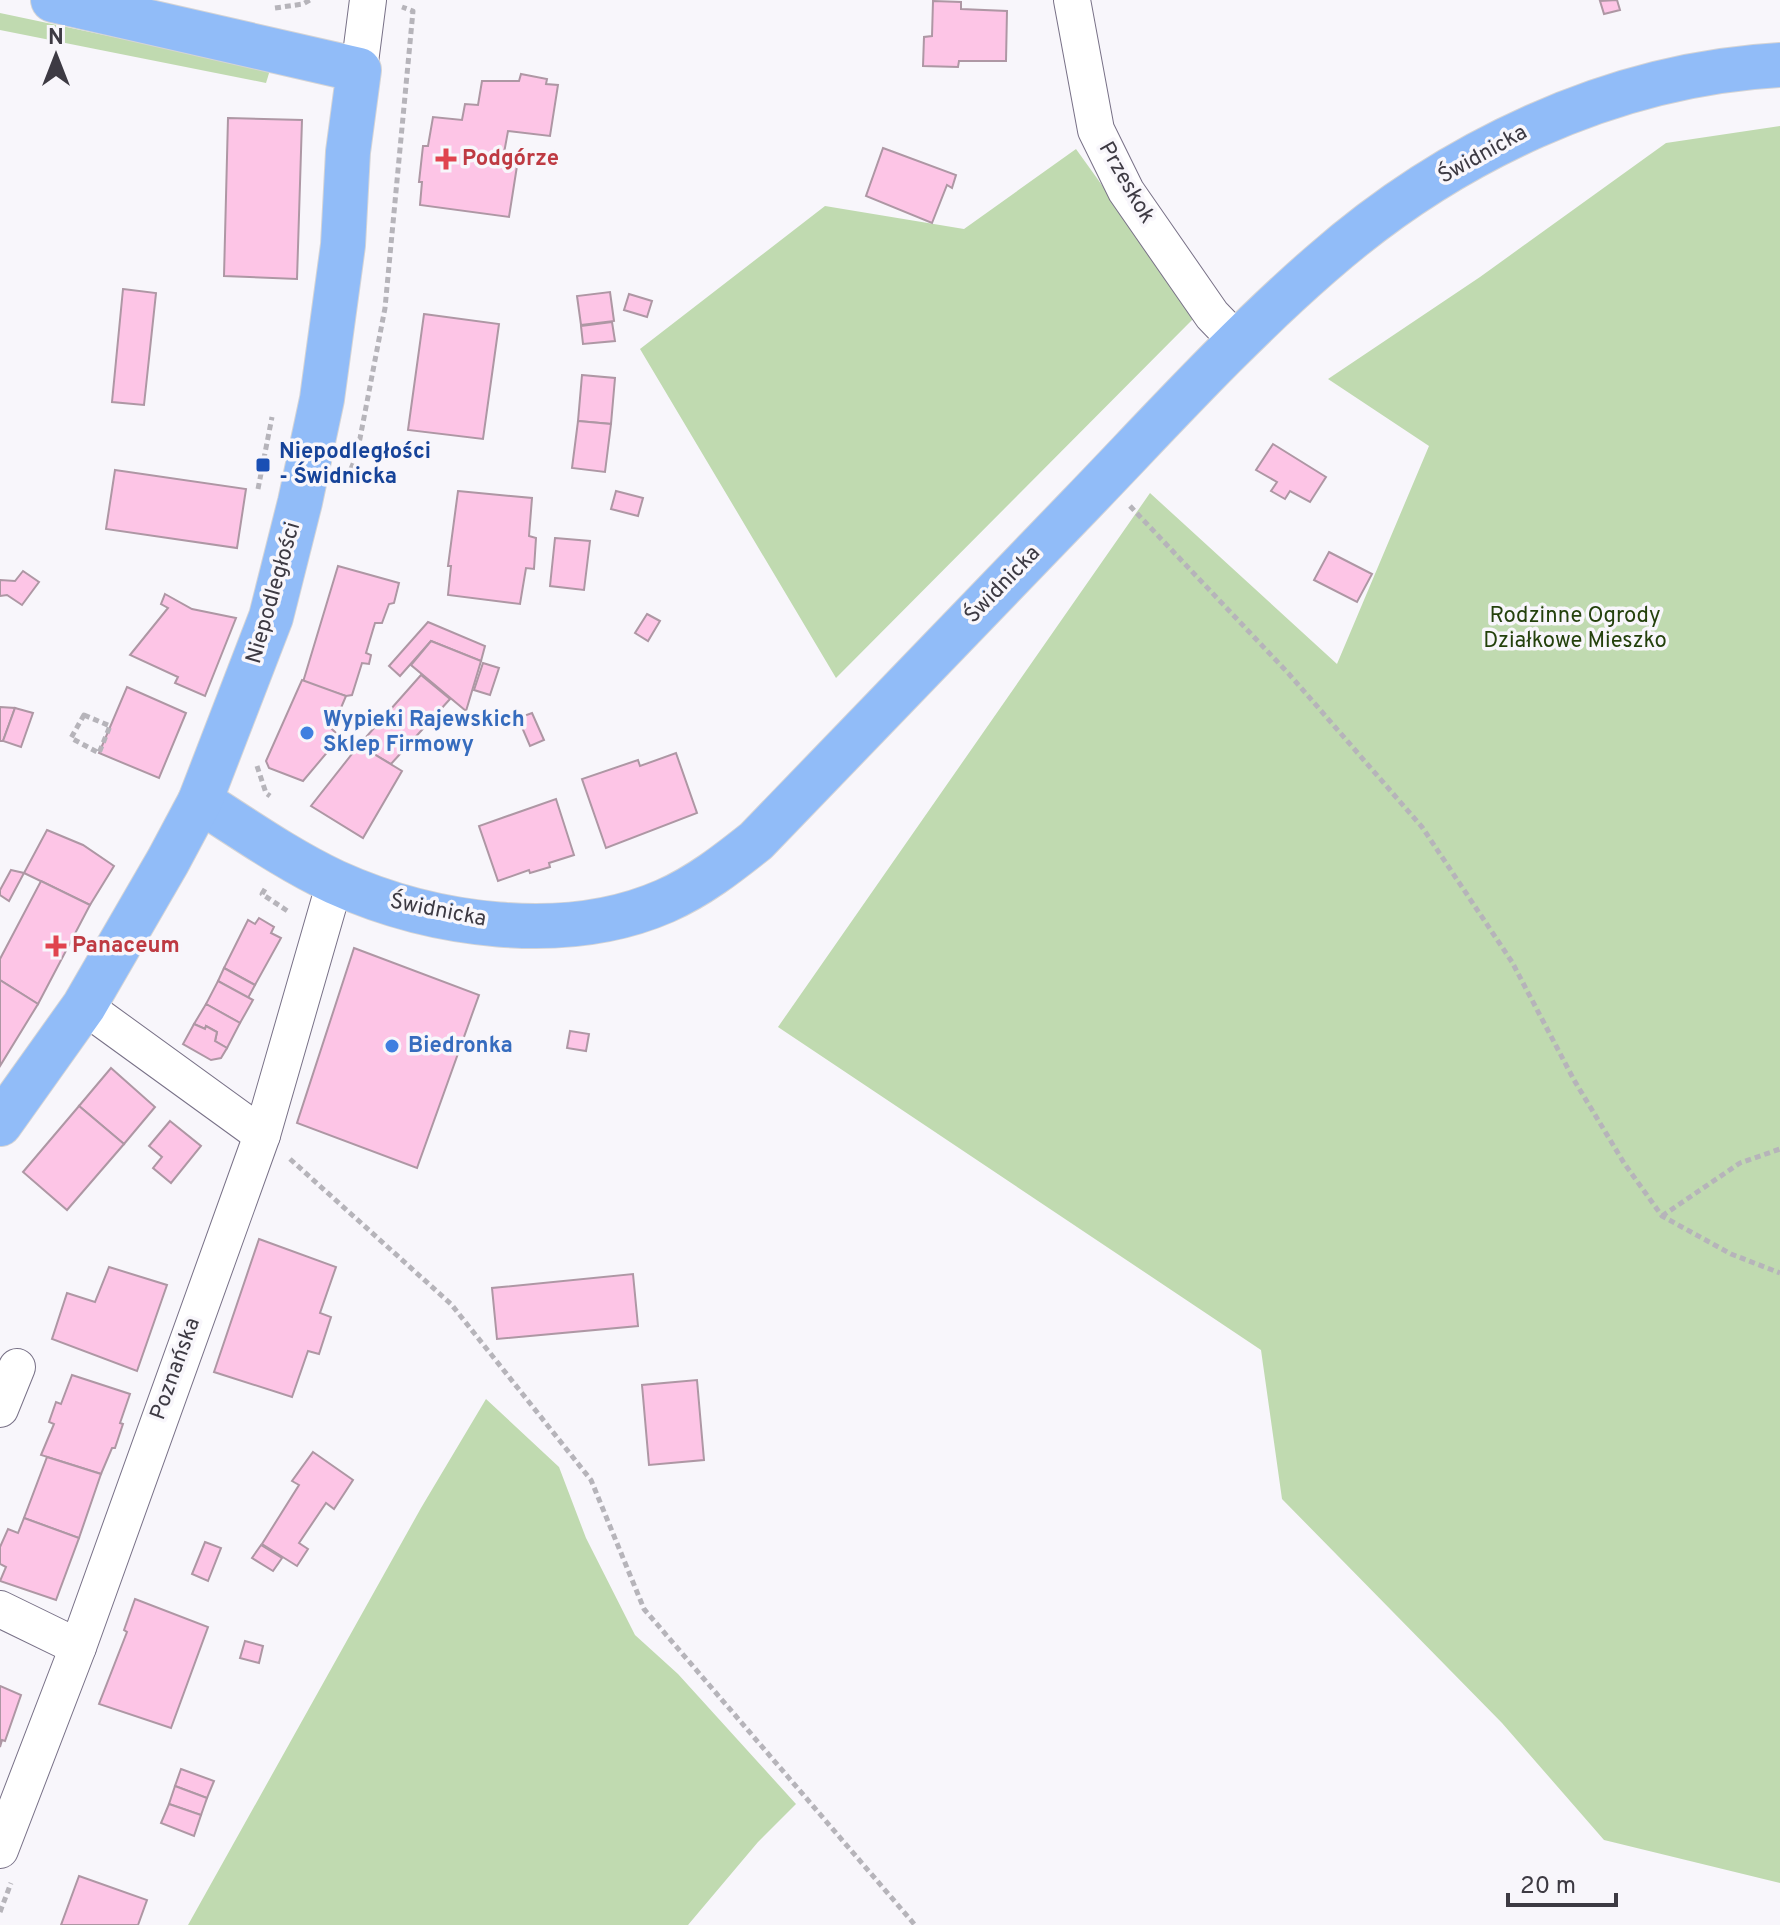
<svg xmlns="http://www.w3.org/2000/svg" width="1780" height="1925" viewBox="0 0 1780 1925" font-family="Overpass,sans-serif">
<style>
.green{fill:#c0dab0}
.building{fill:#fdc5e6;stroke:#ae97a4;stroke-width:2}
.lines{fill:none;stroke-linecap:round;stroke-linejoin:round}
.minor-casing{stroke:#787187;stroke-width:38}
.major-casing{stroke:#d4d4d6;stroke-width:46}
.path{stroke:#b6b4ba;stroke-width:5;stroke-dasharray:6 4;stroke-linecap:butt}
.minor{stroke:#fff;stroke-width:36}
.major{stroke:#91bcf8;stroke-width:44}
.health-dot{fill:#e0444e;stroke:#f8f6fb;stroke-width:3}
.transit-dot{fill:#1a4fb4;stroke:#f8f6fb;stroke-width:3}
.shop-dot{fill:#3f7fe0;stroke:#f8f6fb;stroke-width:3}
.labels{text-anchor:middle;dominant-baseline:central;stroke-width:7;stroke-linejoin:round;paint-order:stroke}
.street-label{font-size:22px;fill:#3d3a43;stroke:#f8f6fb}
.health-label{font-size:22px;font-weight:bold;fill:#be3a42;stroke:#f8f6fb;text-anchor:start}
.transit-label{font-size:22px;font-weight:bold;fill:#164399;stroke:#f8f6fb;text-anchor:start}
.park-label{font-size:22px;fill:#24410c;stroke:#f8f6fb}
.shop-label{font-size:22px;font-weight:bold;fill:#366cbe;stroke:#f8f6fb;text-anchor:start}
</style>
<rect width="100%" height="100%" fill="#f8f6fb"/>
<g class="green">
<path d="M0 13 270 70 266 83 0 30Z"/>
<path d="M1780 126V1883L1604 1840 1502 1723 1282 1499 1261 1350 778 1027 1150 493 1337 664 1429 446 1328 379 1480 277 1666 143Z"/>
<path d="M1076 149 1196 316 836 678 640 349 825 206 964 229Z"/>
<path d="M486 1399 559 1467 586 1538 635 1635 678 1674 796 1804 758 1842 688 1925H188L421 1508Z"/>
</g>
<g class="building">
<path d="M1617 0 1620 10 1604 14 1600 1Z"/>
<path d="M933 1 961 2V9L1007 11 1006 61H959L958 67 923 66 924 37 932 36Z"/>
<path d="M521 74 547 79 546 84 558 85 550 136 508 131 502 164 517 166 509 217 420 205 422 182H419L423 146H428L433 117 462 120 465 104 478 105 482 81H519Z"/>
<path d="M228 118 302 120 297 279 224 276Z"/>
<path d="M883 148 956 175 952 188 947 185 932 223 866 196Z"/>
<path d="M123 289 156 293 144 405 112 402Z"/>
<path d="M610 292 614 321 581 325 577 296Z"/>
<path d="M629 294 652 301 647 317 624 310Z"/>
<path d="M424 314 499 324 483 439 408 430Z"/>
<path d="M612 322 615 341 583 344 581 326Z"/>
<path d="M582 375 615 378 611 424 578 421Z"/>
<path d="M578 421 611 424 605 472 572 468Z"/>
<path d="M1273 444 1326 477 1310 502 1290 491 1285 499 1271 491 1277 482 1256 470Z"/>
<path d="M115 470 246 489 237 548 106 529Z"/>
<path d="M458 491 532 498 529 536 536 538 534 569 526 568 520 604 448 595 451 566H448Z"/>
<path d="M616 491 643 498 638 516 611 509Z"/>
<path d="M555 538 590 541 584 590 550 586Z"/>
<path d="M1329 552 1372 574 1357 602 1314 580Z"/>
<path d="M338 566 399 583 394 603 389 604 382 623H375L366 653 371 655 369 664 362 663 352 695 346 696 303 682Z"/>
<path d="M23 571 39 582 22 605 7 595 0 596V580L15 581Z"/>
<path d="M165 594 192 609 236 618 205 696 175 683 178 677 130 655 168 608 161 604Z"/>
<path d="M647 614 660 621 648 641 635 633Z"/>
<path d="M428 622 485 646 481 661 431 641 400 676 389 666Z"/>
<path d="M431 641 481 661 466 711 411 665Z"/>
<path d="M483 663 499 668 490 695 474 690Z"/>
<path d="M421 675 450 699 391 764 359 745Z"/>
<path d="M302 680 346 696 332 729 340 737 303 781 269 768 266 761Z"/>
<path d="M127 687 186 713 159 778 99 753Z"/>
<path d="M0 707 15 708 3 741H0Z"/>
<path d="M15 708 33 713 21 747 3 741Z"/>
<path d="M532 713 544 740 530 746 518 718Z"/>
<path d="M359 745 402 771 363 838 311 806Z"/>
<path d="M676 753 697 813 606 848 582 779 638 760 640 766Z"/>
<path d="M556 799 574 855 549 863 550 867 530 873 529 870 498 881 479 826Z"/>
<path d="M47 830 83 845 114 866 90 905 24 873Z"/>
<path d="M11 870 24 873 9 901 0 895V890Z"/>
<path d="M41 881 90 905 38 1004 0 980V959Z"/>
<path d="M259 918 274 927 271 933 281 938 255 985 224 968 248 920 255 924Z"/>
<path d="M354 948 479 995 417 1168 297 1123Z"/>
<path d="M224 968 255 985 248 998 218 981Z"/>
<path d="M0 980 38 1004 0 1066Z"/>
<path d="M218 981 253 1000 240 1023 206 1004Z"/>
<path d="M206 1004 240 1023 227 1048 215 1041 217 1032 206 1026 205 1029 194 1024Z"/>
<path d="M194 1024 205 1029 206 1026 217 1032 215 1041 227 1048 221 1058 211 1060 183 1044Z"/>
<path d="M570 1031 589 1034 586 1051 567 1048Z"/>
<path d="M111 1068 155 1107 124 1144 79 1106Z"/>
<path d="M79 1106 124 1144 67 1210 23 1172Z"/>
<path d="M170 1121 201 1146 171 1183 153 1168 162 1157 149 1146Z"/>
<path d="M259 1239 336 1267 320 1313 331 1317 319 1354 308 1351 292 1397 214 1372Z"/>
<path d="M109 1267 167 1285 137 1371 52 1339 67 1293 95 1302Z"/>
<path d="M633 1274 638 1326 497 1339 492 1288Z"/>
<path d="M72 1375 130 1394 120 1423 123 1424 115 1448H112L101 1474 41 1455 54 1424 49 1422 56 1402 61 1404Z"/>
<path d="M697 1380 704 1460 649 1465 642 1385Z"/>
<path d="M313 1452 353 1480 334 1509 326 1503 299 1543 308 1549 297 1566 262 1544 299 1485 292 1481Z"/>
<path d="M47 1457 101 1474 79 1538 24 1518Z"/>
<path d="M24 1518 79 1538 56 1600 0 1581 6 1567 0 1564V1547L8 1529 18 1533Z"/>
<path d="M205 1542 221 1548 208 1581 192 1574Z"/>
<path d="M261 1545 282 1558 273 1571 252 1558Z"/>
<path d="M135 1599 208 1627 171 1728 99 1704 127 1632 124 1630Z"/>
<path d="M245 1641 263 1646 259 1663 240 1658Z"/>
<path d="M0 1686 21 1695 5 1741 2 1740 0 1747Z"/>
<path d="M181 1769 214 1781 207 1798 175 1786Z"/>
<path d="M175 1786 207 1798 201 1815 169 1804Z"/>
<path d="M169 1804 201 1815 194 1836 161 1823Z"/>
<path d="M79 1876 147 1900 138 1925H61Z"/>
</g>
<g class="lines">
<defs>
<g id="minor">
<path d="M1072 0 1096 130 1126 191 1212 315 1237 341"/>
<path d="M359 70 368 0"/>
<path d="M84 1006 262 1135"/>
<path d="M0 1409 17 1367"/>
<path d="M0 1609 78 1647"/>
<path d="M0 1850 78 1647 262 1135 335 882"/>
</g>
<g id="major">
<path d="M200 801C244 829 288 860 335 882 432 926 565 945 665 901 699 886 727 864 756 841 865 729 973 616 1082 503 1160 422 1236 338 1321 264 1447 153 1611 74 1780 65"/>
<path d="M0 1124 84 1006 168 861 200 801 271 617 300 502 322 399 343 245 348 152 359 70 53 0"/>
</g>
</defs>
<use href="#minor" class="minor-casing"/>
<use href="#major" class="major-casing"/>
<g class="path">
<path d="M275 8 303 4 310 0"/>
<path d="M351 469 357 454 385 308 413 11 402 7"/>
<path d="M258 489 272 417"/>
<path d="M1130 506 1289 674 1422 827 1512 962 1574 1080 1624 1163 1662 1216 1731 1254 1780 1273"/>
<path d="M84 715 110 726 99 753 71 738Z"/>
<path d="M257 766 266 793 270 796"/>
<path d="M265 889 262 894 289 912"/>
<path d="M290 1159 451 1304 591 1480 644 1609 915 1925"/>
<path d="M1662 1216 1740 1163 1780 1149"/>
<path d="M0 1912 11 1883"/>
</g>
<use href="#minor" class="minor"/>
<use href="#major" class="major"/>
</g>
<g class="health-dot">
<path d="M442 147h8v8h8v8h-8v8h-8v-8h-8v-8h8z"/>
<path d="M52 934h8v8h8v8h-8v8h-8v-8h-8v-8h8z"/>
</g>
<rect class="transit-dot" x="255" y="457" width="16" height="16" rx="4"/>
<g class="shop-dot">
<circle cx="307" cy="733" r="8"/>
<circle cx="392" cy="1046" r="8"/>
</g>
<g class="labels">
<g class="street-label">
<text transform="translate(1483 155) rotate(-29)">Świdnicka</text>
<text transform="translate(1126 183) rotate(60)">Przeskok</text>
<text transform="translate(1003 585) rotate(-46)">Świdnicka</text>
<text transform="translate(274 593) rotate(-74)">Niepodległości</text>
<text transform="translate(438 911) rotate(11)">Świdnicka</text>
<text transform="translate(176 1369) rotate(-70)">Poznańska</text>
</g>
<g class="health-label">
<text x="462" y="159">Podgórze</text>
<text x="72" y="946">Panaceum</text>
</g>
<g class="transit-label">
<text x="279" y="452">Niepodległości<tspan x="279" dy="25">- Świdnicka</tspan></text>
</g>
<g class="park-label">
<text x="1575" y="616">Rodzinne Ogrody<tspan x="1575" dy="25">Działkowe Mieszko</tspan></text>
</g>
<g class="shop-label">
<text x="323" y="720">Wypieki Rajewskich<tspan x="323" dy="25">Sklep Firmowy</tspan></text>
<text x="408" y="1046">Biedronka</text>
</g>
</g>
<g transform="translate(56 56)" stroke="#f8f6fb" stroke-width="6" paint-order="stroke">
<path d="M0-6L14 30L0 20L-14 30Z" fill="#3d3a43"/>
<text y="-12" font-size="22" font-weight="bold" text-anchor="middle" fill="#3d3a43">N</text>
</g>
<path d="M1508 1893v12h108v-12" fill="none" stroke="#3d3a43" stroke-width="4"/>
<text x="1520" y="1893" font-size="24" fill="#3d3a43" stroke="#f8f6fb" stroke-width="6" paint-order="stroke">20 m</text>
</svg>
